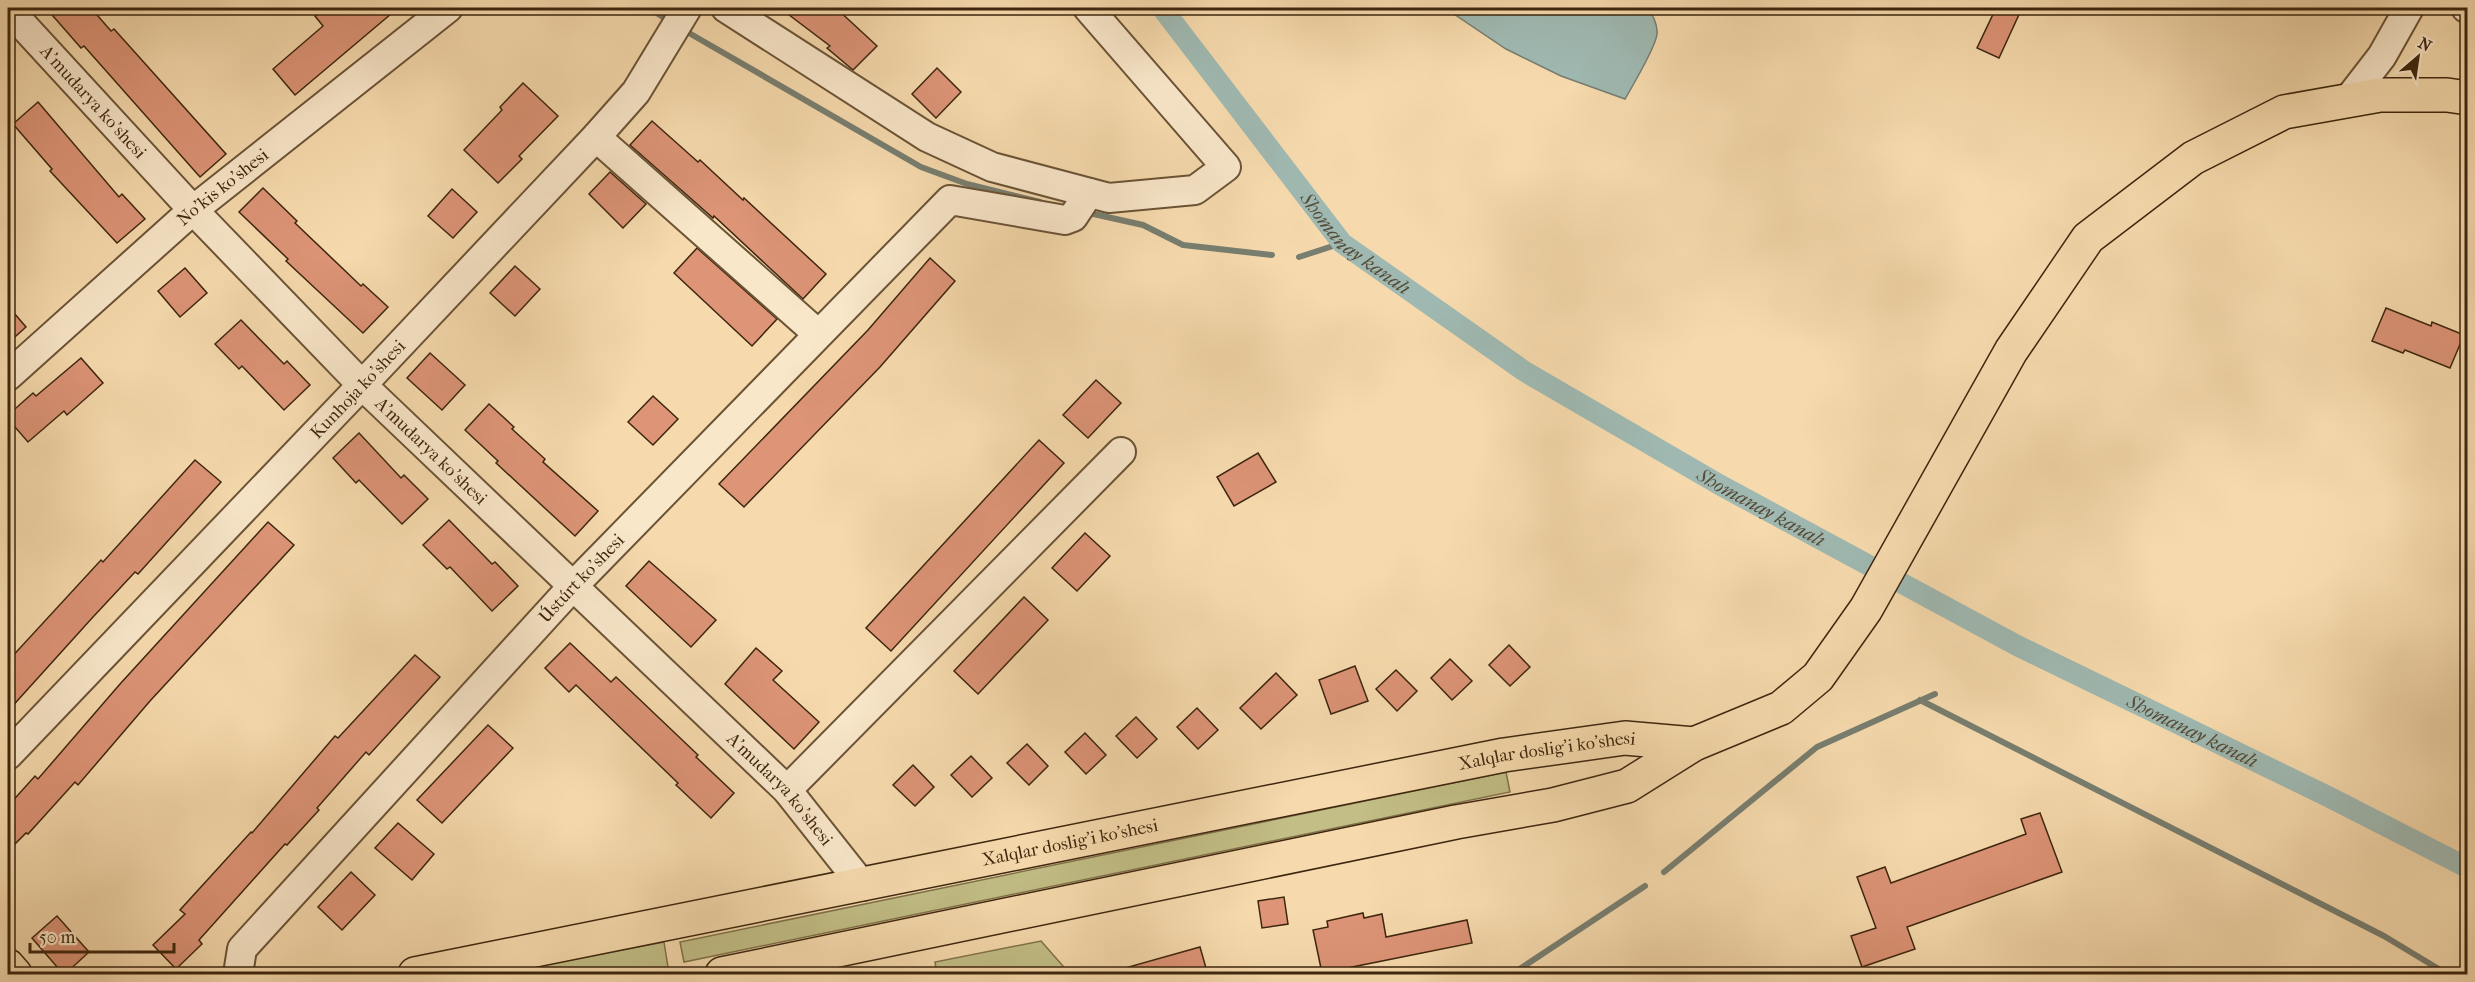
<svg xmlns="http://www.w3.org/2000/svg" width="2475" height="982" viewBox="0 0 2475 982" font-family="'IM FELL French Canon',serif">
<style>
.green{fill:#c2be86;stroke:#80724a;stroke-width:1.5}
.water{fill:#9fb9b2;stroke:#787e70;stroke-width:1.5}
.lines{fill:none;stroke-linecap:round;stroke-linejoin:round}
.stream{stroke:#787e70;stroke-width:6}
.canal{stroke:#9fb9b2;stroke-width:21}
.building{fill:#dd9477;stroke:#3d260e;stroke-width:1.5}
.minor-casing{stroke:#6b5336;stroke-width:32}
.major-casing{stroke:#3d260e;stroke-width:36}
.minor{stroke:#f9e7ca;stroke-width:28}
.major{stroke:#f6daad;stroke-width:33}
.labels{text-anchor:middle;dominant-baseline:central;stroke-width:4.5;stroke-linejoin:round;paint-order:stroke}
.street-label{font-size:18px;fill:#3d260e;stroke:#f9e7ca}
.water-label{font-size:20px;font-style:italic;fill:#564b37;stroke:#f9e7ca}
</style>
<rect width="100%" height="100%" fill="#f6daad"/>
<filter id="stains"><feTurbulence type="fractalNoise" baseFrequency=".00333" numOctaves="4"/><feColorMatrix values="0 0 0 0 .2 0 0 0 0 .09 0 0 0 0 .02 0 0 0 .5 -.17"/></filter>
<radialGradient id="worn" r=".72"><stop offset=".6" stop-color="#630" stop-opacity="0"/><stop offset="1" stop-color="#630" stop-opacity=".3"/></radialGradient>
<g class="green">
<path d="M1506 772 1510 792 684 962 680 942Z"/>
<path d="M1041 941 1070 974H937L935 962Z"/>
<path d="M664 942 668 967 658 974H497Z"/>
</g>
<path class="water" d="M1445 8H1646C1652 12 1658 25 1657 34 1656 46 1632 87 1625 99L1561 76 1506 49Z"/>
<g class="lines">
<g class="stream">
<path d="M649 8 666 19"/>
<path d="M689 33 921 167 967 184 1040 202"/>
<path d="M1089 213 1143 225 1183 245 1272 255"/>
<path d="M1299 257 1342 243"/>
<path d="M1920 700 2384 936 2447 974"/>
<path d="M1664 872 1817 747 1935 694"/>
<path d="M1512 974 1645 886"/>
</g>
<path class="canal" id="s1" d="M1162 8 1342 243 1524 371 1720 485 2018 646 2327 796 2468 868"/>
</g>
<g class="building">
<path d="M46 8H91L111 31 114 29 226 154 200 177 84 46 81 48Z"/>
<path d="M325 8H398L295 95 273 69 323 26 315 16Z"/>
<path d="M780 8H836L877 46 853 70 827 48 830 46Z"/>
<path d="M1996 8H2022L1999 58 1977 48Z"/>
<path d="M937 68 961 92 936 118 912 94Z"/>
<path d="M523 83 558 116 519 156 522 159 498 183 464 150 502 110 500 107Z"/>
<path d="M38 102 119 197 122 194 145 219 117 243 50 171 52 169 13 124Z"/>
<path d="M652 121 698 162 700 160 743 200 744 198 826 274 803 299 714 216 713 218 630 145Z"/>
<path d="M610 172 646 204 623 228 589 194Z"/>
<path d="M263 188 297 221 295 223 361 286 363 284 388 307 363 333 286 261 288 259 239 212Z"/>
<path d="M452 189 477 212 453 238 428 216Z"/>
<path d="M697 248 777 319 752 346 674 273Z"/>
<path d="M930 258 955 281 880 367 744 507 719 484 868 330Z"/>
<path d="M515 266 540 289 515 316 490 293Z"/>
<path d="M185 268 207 293 180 317 158 291Z"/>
<path d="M8 306 26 327 8 343Z"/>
<path d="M2386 308 2431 326 2432 322 2464 335 2450 368 2405 350 2403 353 2372 341Z"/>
<path d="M241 320 284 364 287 361 310 385 284 410 242 366 239 369 215 344Z"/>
<path d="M430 353 465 385 442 410 407 378Z"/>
<path d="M81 358 103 383 67 415 64 411 28 442 8 419V415L33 393 36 396Z"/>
<path d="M1096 380 1121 403 1088 438 1063 415Z"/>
<path d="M653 396 678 419 653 445 628 422Z"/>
<path d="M489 404 514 427 512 429 545 459 543 462 598 511 575 536 496 463 498 461 465 430Z"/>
<path d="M359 433 401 478 404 475 428 499 402 524 359 480 356 483 333 458Z"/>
<path d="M1039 440 1064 463 891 651 866 628Z"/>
<path d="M1258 453 1276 482 1234 506 1217 477Z"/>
<path d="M195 460 221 482 138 574 135 572 93 617 8 711V661L101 560 103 562Z"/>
<path d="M449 520 492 564 495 562 518 586 492 611 450 567 447 569 423 545Z"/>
<path d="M268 522 294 545 150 701 78 785 75 782 28 834 26 833 8 851V806L35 776 38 779 120 684Z"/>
<path d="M1085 533 1110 556 1077 591 1052 568Z"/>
<path d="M649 561 716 620 691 647 626 586Z"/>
<path d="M1024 597 1048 620 978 694 954 671Z"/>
<path d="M570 643 611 682 616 677 698 755 696 757 734 793 711 818 676 785 678 783 576 685 569 692 545 668Z"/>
<path d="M1509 645 1530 667 1510 686 1489 665Z"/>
<path d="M756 648 782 671 773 680 819 722 794 749 725 684Z"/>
<path d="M415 655 440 677 369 755 366 752 317 808 319 810 287 845 285 844 199 940 202 944 176 969 153 945 185 914 180 910 251 832 252 833 335 736 338 738Z"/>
<path d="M1450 659 1472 681 1452 700 1431 678Z"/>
<path d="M1355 666 1368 701 1331 714 1319 680Z"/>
<path d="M1396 670 1417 691 1397 711 1376 689Z"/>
<path d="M1276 673 1297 695 1261 729 1240 708Z"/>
<path d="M1197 708 1218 730 1198 749 1177 727Z"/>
<path d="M1136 717 1157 739 1137 758 1116 736Z"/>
<path d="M488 725 513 748 442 823 417 800Z"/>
<path d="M1085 733 1106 755 1086 774 1065 752Z"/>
<path d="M1027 744 1048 766 1029 785 1007 763Z"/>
<path d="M971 756 992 778 972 797 951 775Z"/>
<path d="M913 765 934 787 915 806 893 785Z"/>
<path d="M2040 813 2062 872 1907 927 1915 949 1862 967 1851 936 1876 928 1857 877 1885 867 1891 883 2026 834 2021 819Z"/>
<path d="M398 823 434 854 412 880 375 848Z"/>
<path d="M351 872 375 895 342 930 318 907Z"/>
<path d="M1284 897 1288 924 1262 928 1258 901Z"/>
<path d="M1363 913 1364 918 1382 914 1386 937 1467 920 1472 943 1322 973 1313 930 1328 927 1327 921Z"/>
<path d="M57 916 89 952 64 975 32 938Z"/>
<path d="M1200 947 1208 975H1119L1118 970Z"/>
</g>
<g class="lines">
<defs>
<g id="minor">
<path d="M726 8 927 137 992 167 1109 198 1195 190 1226 167 1088 8"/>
<path d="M2466 8 2468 9"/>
<path id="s2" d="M8 9 193 210 362 385 787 790 863 886"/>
<path d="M2348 100 2382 56 2409 8"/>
<path d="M596 137 818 334"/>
<path id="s3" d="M8 376 193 210 448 8"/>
<path id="s4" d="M8 755 362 385 596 137 636 92 687 8"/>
<path d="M787 790 1121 452"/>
<path id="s5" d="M238 974 242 949 573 586 950 200 1065 220 1073 217 1089 193"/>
</g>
<g id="major">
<path d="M8 966 15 974"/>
<path id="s6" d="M415 974 1504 755 1625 738 1694 744"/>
<path d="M722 974 1456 822 1553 805 1627 786 1694 744 1781 708 1818 677 1866 609 2011 351 2088 238 2193 158 2284 112 2380 95H2447L2468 98"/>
</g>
</defs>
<use href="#minor" class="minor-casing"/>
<use href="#major" class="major-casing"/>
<use href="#minor" class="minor"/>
<use href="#major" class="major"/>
</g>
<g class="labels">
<g class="street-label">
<text stroke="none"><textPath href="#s2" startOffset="126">A'mudarya ko'shesi</textPath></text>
<text stroke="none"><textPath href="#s3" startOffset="286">No'kis ko'shesi</textPath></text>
<text stroke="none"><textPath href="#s4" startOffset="506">Kunhoja ko'shesi</textPath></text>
<text stroke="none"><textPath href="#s2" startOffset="612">A'mudarya ko'shesi</textPath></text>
<text stroke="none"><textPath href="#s5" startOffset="528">Ústúrt ko'shesi</textPath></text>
<text stroke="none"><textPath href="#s6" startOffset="1154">Xalqlar doslig'i ko'shesi</textPath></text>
<text stroke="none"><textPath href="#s2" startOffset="1098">A'mudarya ko'shesi</textPath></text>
<text stroke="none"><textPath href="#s6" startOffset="668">Xalqlar doslig'i ko'shesi</textPath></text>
</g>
<g class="water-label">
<text stroke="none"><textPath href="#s1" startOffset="306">Shomanay kanalı</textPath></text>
<text stroke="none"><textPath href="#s1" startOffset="792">Shomanay kanalı</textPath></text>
<text stroke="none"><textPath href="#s1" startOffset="1278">Shomanay kanalı</textPath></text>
</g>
</g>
<rect width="2475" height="982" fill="none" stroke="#f6daad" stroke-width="30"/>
<rect x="9" y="9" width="2457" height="964" fill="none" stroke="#3d260e" stroke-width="3"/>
<rect x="15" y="15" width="2445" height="952" fill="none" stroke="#3d260e" stroke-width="1.5"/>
<g transform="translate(2418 57) rotate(29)" stroke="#f9e7ca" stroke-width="4.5" paint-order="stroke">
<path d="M0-4.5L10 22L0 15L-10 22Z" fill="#3d260e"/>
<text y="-9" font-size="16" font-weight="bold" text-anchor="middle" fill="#3d260e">N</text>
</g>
<path d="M30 943v9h144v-9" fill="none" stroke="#3d260e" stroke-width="3"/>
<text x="39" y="943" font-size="18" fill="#3d260e" stroke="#f9e7ca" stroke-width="4.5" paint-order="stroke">50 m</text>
<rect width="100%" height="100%" filter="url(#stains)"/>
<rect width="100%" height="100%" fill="url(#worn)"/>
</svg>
